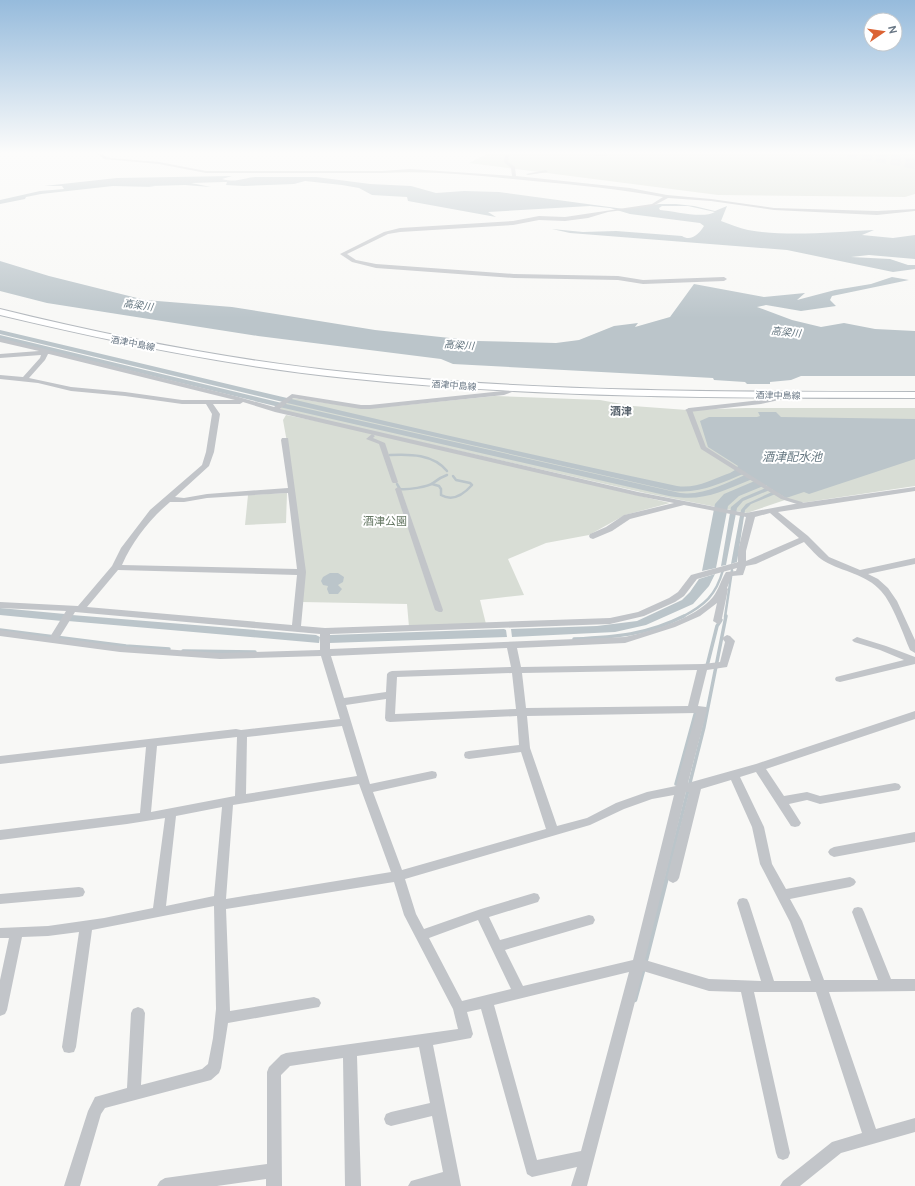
<svg xmlns="http://www.w3.org/2000/svg" width="915" height="1186" viewBox="0 0 915 1186" font-family="Cabin,'Noto Sans JP',sans-serif">
<style>
.green{fill:#d8ddd5}
.water{fill:#bbc5ca;fill-rule:evenodd}
.lines{fill:none;stroke-linecap:round;stroke-linejoin:round}
.stream-far2{stroke:#bbc5ca;stroke-width:2.5}
.stream-far1{stroke:#bbc5ca;stroke-width:3.5}
.stream{stroke:#bbc5ca;stroke-width:4.5}
.motorway-tunnel{stroke:#cdd1d4;stroke-width:10;stroke-dasharray:10 4.5;stroke-linecap:butt}
.secondary-casing{stroke:#b4b9be;stroke-width:2}
.pedestrian{fill:#c2c5c9;fill-rule:evenodd}
.minor{fill:#c2c5c9;fill-rule:evenodd}
.secondary{fill:#fff;fill-rule:evenodd}
.labels{text-anchor:middle;dominant-baseline:central;stroke-width:4;stroke-linejoin:round;paint-order:stroke}
.far-street-label{font-size:9px;fill:#697785;stroke:#fff}
.far-water-label{font-size:10px;font-style:italic;fill:#657781;stroke:#fff}
.far-quarter-label{font-size:11px;font-weight:bold;fill:#56616b;stroke:#fff}
.park-label{font-size:11px;fill:#667864;stroke:#fff}
.water-label{font-size:12px;font-style:italic;fill:#657781;stroke:#fff}
</style>
<rect width="100%" height="100%" fill="#f8f8f6"/>
<g class="green">
<path d="M491 152H915V194L905 197 718 195 469 163Z"/>
<path d="M495 396 600 400 633 406 687 410 746 408H915V486L801 503 785 500 747 513 645 493 279 410 292 398 360 408 396 406Z"/>
<path d="M286 415 341 426 670 503 625 515 589 535 546 543 508 559 524 595 480 600 486 624 409 627 407 604 302 602 288 448 283 420Z"/>
<path d="M287 493 286 523 245 525 248 495Z"/>
</g>
<g class="water">
<path d="M232 176 222 179C237 183 242 178 256 177H316L370 184 411 186 436 193 464 191 499 192 624 209 659 204H676L694 206 715 211 727 206 721 221C730 224 739 228 748 230 787 237 834 232 874 230L862 235 893 238 915 235V259L869 255 851 257 890 259 908 265H915V269L893 272 787 250 570 233 552 229 583 232 616 231 682 236C691 242 699 234 704 226L700 223 630 214 610 208 590 206 488 212 496 217 408 201 407 197 372 195 359 188 342 185 305 181 294 184 244 186 226 185 227 182H224L191 183 211 187 185 185 149 186 155 187 113 186 41 194 26 197 25 199 0 204V200L40 191 64 189 62 186H44L117 178ZM662 206H688L715 212C703 219 674 211 660 210L659 208Z"/>
<path d="M0 261 49 276 145 300 232 307 375 330 478 341 556 343 579 340 614 326 638 323 635 327 670 317 694 284 764 297 805 293 797 300 835 290 871 284 892 277 909 280 832 296 830 300 836 306 801 311 766 305 757 307 792 320 821 327 844 323 875 329 915 331V376H801L791 380 770 382V384H747L745 382 714 380 713 378 453 364 441 359 258 336 47 303 0 291Z"/>
<path d="M0 330C225 383 450 438 677 486 696 489 713 479 730 473L735 470 738 466 708 447 700 421 709 417H757L760 416 758 412H776L781 417 915 419V459L809 494 804 492 786 498 778 493 751 504 745 510 737 562 731 564 741 510 746 504 774 491 772 489 743 501 737 508 726 565 721 566 731 507 742 498 768 487 766 485 739 496 728 506 716 568 702 571 715 504 724 494 757 480H750C720 492 703 502 669 496L275 406 0 339V335L286 404 680 493C703 496 726 483 747 474L746 473C720 483 701 494 673 491L287 403 0 334Z"/>
<path d="M330 573H338L344 577 343 582 338 585 342 589 338 594H329L327 589 328 586 323 585 321 581 323 577Z"/>
<path d="M715 574 709 586 693 604 646 625 615 632 512 637 511 629 597 626 637 621 682 600 690 592 699 579Z"/>
<path d="M0 608 65 614 62 621 0 615Z"/>
<path d="M72 615 316 635 320 637 319 643 68 621Z"/>
<path d="M504 629 506 630 507 637 329 643 330 635Z"/>
</g>
<g class="lines">
<g class="stream-far2">
<path d="M390 455C410 454 433 454 447 471"/>
<path d="M397 484 400 489C407 490 428 487 433 483 438 479 441 477 447 475"/>
<path d="M432 484 439 486 441 489V495C453 502 464 494 472 485L470 483 456 480 453 476"/>
<path d="M682 617C705 605 716 595 723 570"/>
<path d="M725 617 732 570"/>
</g>
<g class="stream-far1">
<path d="M0 630 126 646 169 649"/>
<path d="M574 639C616 637 646 635 684 616"/>
<path d="M183 651 255 652"/>
<path d="M707 666 717 626 721 620"/>
<path d="M676 784 696 711"/>
<path d="M669 866 704 727 726 616"/>
</g>
<g class="stream">
<path d="M646 960 670 865"/>
<path d="M635 1000 643 971"/>
</g>
<path class="motorway-tunnel" d="M848 152 915 164"/>
<defs>
<path id="secondary" d="M0 309C114 337 229 360 346 372 535 392 725 392 915 392V398C725 398 535 398 346 378 229 366 114 342 0 315Z"/>
</defs>
<use href="#secondary" class="secondary-casing"/>
<g class="pedestrian">
<path d="M689 408 692 410 706 447 785 497 802 502 803 503 802 504 800 505 781 499 701 449 686 410Z"/>
<path d="M372 434 375 436 373 438 385 443 398 482 397 483H393L392 482 379 444 366 439Z"/>
<path d="M398 487 401 489 443 610 442 612H439L435 610 395 489Z"/>
</g>
<g class="minor">
<path d="M90 152C102 151 101 156 110 158L159 162 206 171H382L410 169 512 176 511 168 504 162 506 152H510L508 162 515 167 516 176 630 188 667 195 711 199 774 208 877 211 915 209V211L877 215 774 210 711 201 668 198 653 206 608 212 588 218 565 221 539 220 513 225 400 232 388 234 347 254 356 260 376 264 514 274 618 276 643 280 724 277 727 279 724 281 643 284 618 280 514 278 376 268 352 262 340 254 384 232 400 228 513 221 539 216 565 217 652 204 663 197C620 189 577 185 533 181 483 176 432 170 382 173H206L159 164 104 159 98 154Z"/>
<path d="M606 153 608 155 598 156 596 155Z"/>
<path d="M546 170 548 172 528 175 526 174Z"/>
<path d="M0 338 235 396 274 407 292 394 361 405H370L503 391 515 387 517 388V390L504 395 370 409H361L293 398 280 409 638 492 746 513 794 504 915 487V491L778 512 808 536 829 557 860 570 915 558V564L868 574 878 579 888 588 897 601 915 640V653L910 650C903 634 893 604 881 591 866 574 843 572 824 561 817 557 810 548 804 542L756 564 746 566 743 575 732 576 727 588 728 589 721 623 718 624 713 621 717 603 700 616 675 627 625 643 517 648 521 667 703 664 720 662 725 642 722 638 727 635 730 636 735 641 727 667 707 670 698 706 706 707 707 710 688 783 756 764 915 711V719L766 769 784 796 807 792 820 796 895 783 899 784 901 787 899 790 820 804 807 800 789 804 801 823 799 826 795 827 791 826 756 772 740 777 764 827 772 864 786 889 850 877 854 879 856 882 854 885 850 887 790 899 802 921 824 980H878L852 912 854 908 858 907 862 908 864 912 891 979H915V991L829 992 876 1129 915 1118V1132L841 1153 800 1186H780L783 1181 832 1142 862 1133 816 992H754L790 1153 788 1158 783 1160 778 1158 776 1153 741 992 709 991 643 971 587 1186H571L577 1167 532 1177 527 1174 481 1009 467 1012 473 1034 471 1038 433 1045 461 1186H408L411 1181 443 1172 432 1116 391 1126 386 1124 384 1119 386 1114 391 1112 430 1103 419 1047 357 1056 361 1186H345L343 1058 290 1066 281 1075 282 1186H266V1179L217 1186H157L160 1181 165 1178 267 1164V1072L269 1067 281 1055 286 1053 458 1029 453 1009 404 915 394 882 226 909 230 1011 314 997 319 999 321 1003 319 1007 228 1023 221 1068 219 1073 211 1080 105 1108 101 1114 80 1186H64L88 1111 95 1097 127 1088 131 1013 133 1009 138 1007 143 1009 145 1013 141 1085 202 1069 208 1064 213 1038 216 1009 214 906 92 930 76 1047 74 1052 69 1053 64 1052 62 1047 79 932 48 936 22 937 7 1010 5 1014 0 1016V980L9 938H0V928L48 926 104 918 153 908 165 818 127 824 0 840V830L140 813 146 747 0 764V756L236 729 241 730 340 719 321 656 220 659 120 652 0 636V630L50 637 66 611 0 608V602L78 606 112 566 121 548 150 510 202 465 206 452 212 414 206 404H182L125 396 71 391 38 383 0 379V375L23 377 40 358 41 355 0 358V354L39 351 0 342ZM48 354H49L235 400H182L125 392 71 387 29 378 45 360ZM243 402 275 412 638 496 674 503 624 515 606 527 590 534 589 536 590 538 593 539 612 531 630 519 684 505 746 517 738 551V562L691 575 678 592 669 598 638 612 610 618 325 628 301 626 306 572 288 438H282L281 440 288 488 207 494 184 498 175 497 209 466 214 452 220 414 213 404H240ZM288 493 297 569 122 565C133 540 150 519 170 502H184L207 498ZM770 513 799 538 746 561V551L755 517ZM737 568 736 571 726 572C721 580 719 589 713 597 695 619 651 631 625 637L330 649V634L610 624 644 616 675 602 684 596 697 579ZM118 570 297 575 292 625 87 607ZM75 612 320 634V650L220 653 120 646 59 638ZM507 648 511 667 392 671 389 672 387 674 386 692 344 698 331 656ZM697 670 688 706 526 708 522 673ZM512 673 516 709 395 714 397 677ZM386 699 385 718 386 721 390 722 517 716 519 745 469 751 465 752 464 755 465 758 469 759 521 752 546 829 402 870 373 792 432 779 436 778 437 775 436 772 432 771 370 784 346 705ZM696 713 676 786 647 792 616 803 587 818 557 826 530 748 527 716ZM342 726 357 776 246 794 247 737ZM237 737 235 796 151 812 157 746ZM731 780 752 827 760 864 790 922 811 981H774L749 903 747 899 743 898 739 899 737 903 761 981 709 979 645 960 686 792H689L667 878 669 881 673 883 677 881 679 878 701 789ZM359 784 391 872 226 899 233 805ZM674 795 633 960 523 986 505 950 593 924 595 920 593 916 589 915 500 940 489 917 538 902 540 898 538 894 534 893 481 909 424 929 416 914 405 879 590 825 624 809 652 799ZM222 807 214 896 166 906 176 816ZM478 920 511 989 462 1001 429 938ZM629 972 581 1151 537 1160 494 1005Z"/>
<path d="M795 393 798 395 797 396 761 404 689 412 685 410 689 408 761 400Z"/>
<path d="M857 637 886 646 915 657V664L840 682 836 681 835 679 836 677 904 660 880 650 854 642 852 640Z"/>
<path d="M915 832V842L834 857 830 855 828 852 830 849 834 847Z"/>
<path d="M79 887 83 888 85 892 83 896 79 897 0 904V894Z"/>
</g>
<use href="#secondary" class="secondary"/>
</g>
<linearGradient id="sky" x2="0" y2="1"><stop stop-color="#96bbdc"/><stop offset="0.48" stop-color="#fcfcfb"/><stop offset="1" stop-color="#fcfcfb" stop-opacity="0"/></linearGradient>
<rect width="915" height="318" fill="url(#sky)"/>
<g class="labels">
<g class="far-street-label">
<text transform="translate(133 343) rotate(11)">酒津中島線</text>
<text transform="translate(454 385) rotate(4)">酒津中島線</text>
<text transform="translate(778 395) rotate(1)">酒津中島線</text>
</g>
<g class="far-water-label">
<text transform="translate(138 305) rotate(8)">高梁川</text>
<text transform="translate(786 332) rotate(6)">高梁川</text>
<text transform="translate(459 345) rotate(4)">高梁川</text>
</g>
<g class="far-quarter-label">
<text x="621" y="411">酒津</text>
</g>
<g class="park-label">
<text x="385" y="521">酒津公園</text>
</g>
<g class="water-label">
<text x="792" y="456">酒津配水池</text>
</g>
</g>
<g transform="translate(883 32) rotate(77)"><circle r="19" fill="#ffffff" stroke="#c3c9ce"/>
<path d="M0-3L7 15L0 10L-7 15Z" fill="#db6334"/>
<text y="-6" font-size="11" font-weight="bold" text-anchor="middle" fill="#697785">N</text>
</g>
</svg>
